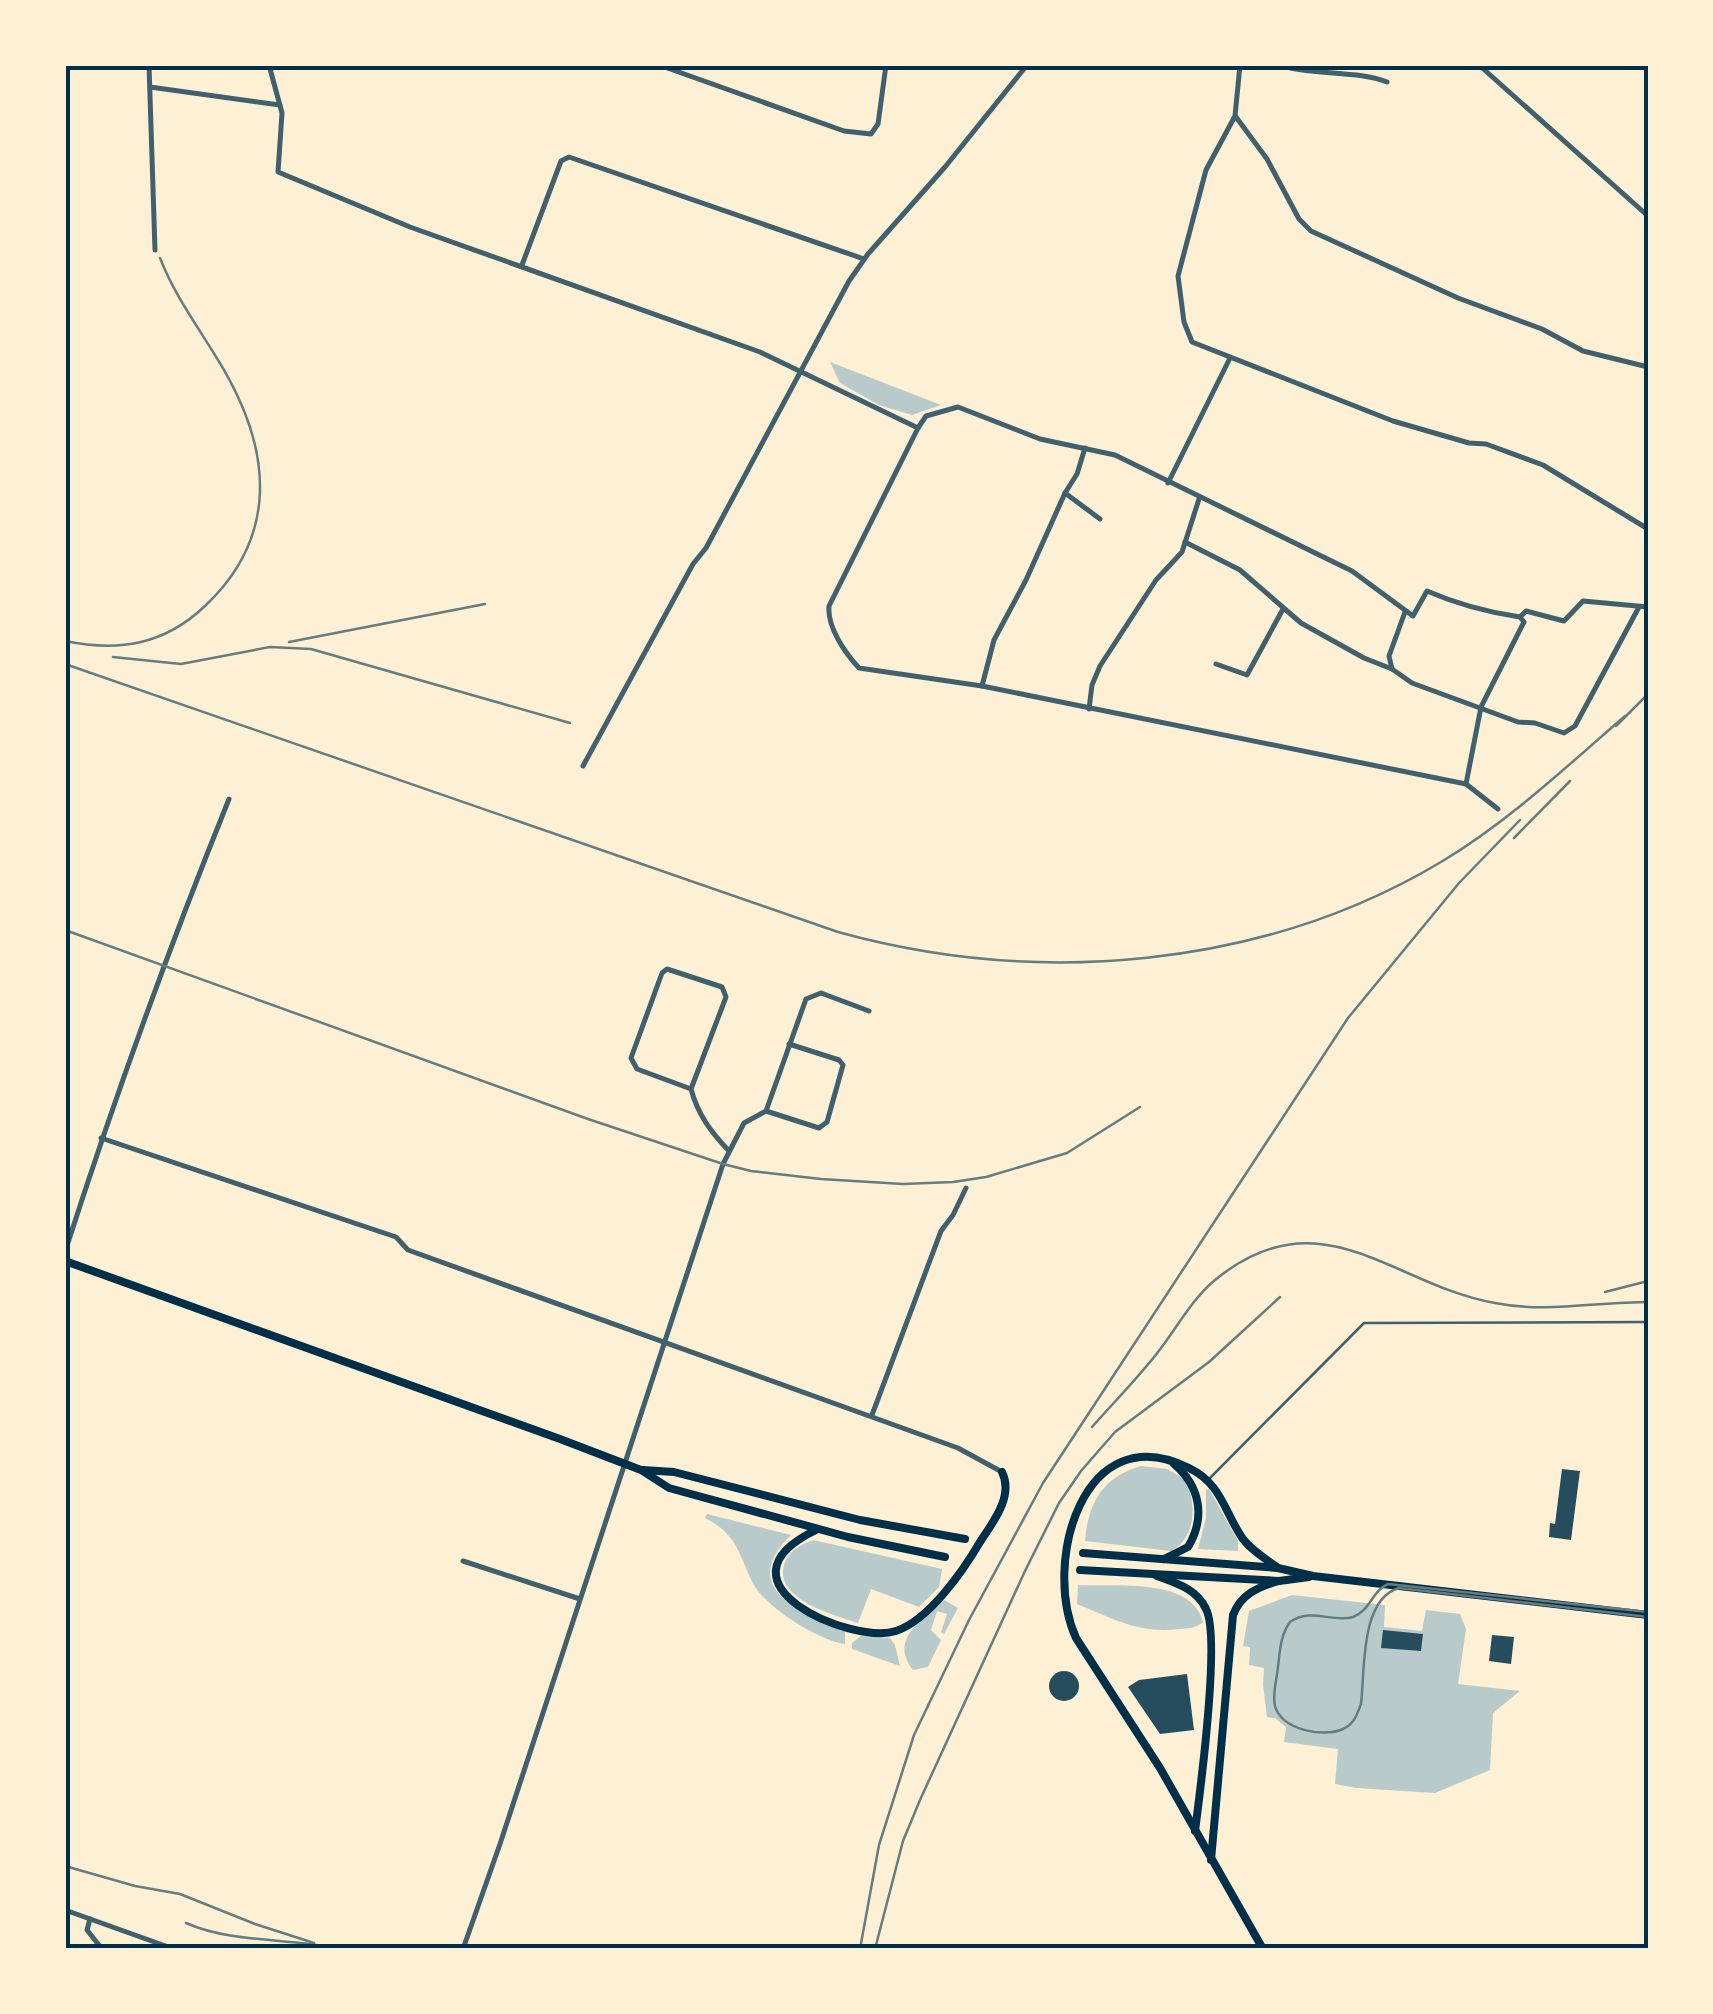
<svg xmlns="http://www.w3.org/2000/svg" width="1713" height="2014" viewBox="0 0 1713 2014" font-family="'Fira Sans',sans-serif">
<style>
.green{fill:#b9caca}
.building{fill:#264d5e}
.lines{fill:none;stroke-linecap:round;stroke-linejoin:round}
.service{stroke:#3f606c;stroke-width:2.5}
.minor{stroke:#3f606c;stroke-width:5}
.primary{stroke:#003049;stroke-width:8}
.tram{stroke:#657d81;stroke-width:2.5}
.rail{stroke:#657d81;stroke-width:2.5}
.neatline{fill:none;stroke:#003049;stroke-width:4}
</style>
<rect width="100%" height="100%" fill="#fdf0d5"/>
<g class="green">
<path d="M830 362 941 405 912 415 879 405 840 383Z"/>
<path d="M1141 1466 1167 1469 1186 1480C1196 1504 1197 1537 1171 1551L1085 1541C1088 1502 1103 1477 1141 1466Z"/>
<path d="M1209 1489 1238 1541V1551L1198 1549 1206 1518V1490Z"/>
<path d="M707 1514 791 1535C737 1588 799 1612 845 1631V1644C819 1641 767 1608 754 1585 739 1556 738 1534 705 1518Z"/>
<path d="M813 1540 942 1569 939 1587 919 1607 871 1589 858 1623C835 1615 774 1600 784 1565 788 1551 800 1545 813 1540Z"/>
<path d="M1078 1585C1116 1587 1192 1577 1203 1622 1196 1628 1190 1628 1180 1629 1139 1634 1114 1619 1077 1604Z"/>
<path d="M1292 1595 1385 1605 1384 1627 1422 1631 1426 1610 1460 1614 1466 1629 1458 1684 1520 1691 1493 1713 1490 1770 1435 1793 1356 1788 1335 1784 1338 1749 1284 1742 1286 1727 1275 1718 1267 1717 1263 1685 1264 1668 1249 1665 1250 1647 1243 1646 1249 1611Z"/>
<path d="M944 1600 958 1608 944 1634 941 1632 947 1614 937 1611 931 1630 941 1640 928 1667 913 1670C889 1638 922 1621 944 1600Z"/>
<path d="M861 1636 890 1638 895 1645 900 1666 852 1649V1643Z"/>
</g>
<g class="building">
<path d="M1562 1469 1580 1471 1571 1540 1549 1537 1550 1523 1555 1524Z"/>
<path d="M1383 1630 1423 1634 1421 1651 1381 1648Z"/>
<path d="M1492 1635 1514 1637 1511 1664 1489 1661Z"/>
<circle cx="1064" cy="1686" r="15"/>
<path d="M1187 1674 1194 1730 1160 1734 1128 1687 1139 1680Z"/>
</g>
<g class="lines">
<path class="service" d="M1209 1479 1364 1323 1648 1322"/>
<g class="minor">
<path d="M149 65 155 250"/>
<path d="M269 65 282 113 278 172 410 227 760 352 918 428 926 416 958 407 1040 439 1115 455 1352 571 1413 616 1427 591C1459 605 1486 612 1520 617L1526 611 1564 621 1583 601 1648 607"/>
<path d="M659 65 844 131 871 134 878 124 886 65"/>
<path d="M1240 65 1235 116 1206 170 1178 276 1184 322 1192 342 1393 421 1469 443 1486 444 1543 465 1648 529"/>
<path d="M1279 65C1314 76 1358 70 1387 82"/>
<path d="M1479 65 1648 216"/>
<path d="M150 87 280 105"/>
<path d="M1236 117 1267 159 1299 219 1311 231 1458 298 1542 329 1583 351 1648 367"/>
<path d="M522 265 561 161 569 157 864 259"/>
<path d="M918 428 829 606C827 627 845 653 859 668L982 686 1466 784 1498 809"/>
<path d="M1168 483 1230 358"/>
<path d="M1065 493 1100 519"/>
<path d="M1185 542 1240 570 1301 623 1364 658 1392 669 1412 683 1518 722 1535 723 1564 733 1575 726 1639 607"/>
<path d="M1216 664 1247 675 1283 609"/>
<path d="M1392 669 1389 656 1405 612"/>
<path d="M982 686 994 640 1026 580 1065 493 1077 474 1085 448"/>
<path d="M1089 709 1092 685 1100 666 1156 580 1182 552 1199 499"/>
<path d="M583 766 693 564 706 548 849 281 868 254 945 167 1027 65"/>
<path d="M1466 784 1481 707 1524 622 1520 617"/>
<path d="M691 1089 726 997 722 987 667 969 662 973 631 1058 637 1069 691 1089C698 1115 711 1132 729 1151"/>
<path d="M766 1111 819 1128 827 1122 843 1065 839 1060 789 1044"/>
<path d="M101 1138 396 1237 408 1250 958 1448 1002 1472"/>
<path d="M65 1252C114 1099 169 948 229 799"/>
<path d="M872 1415 941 1231 953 1215 966 1188"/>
<path d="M463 1561 580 1599"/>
<path d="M65 1910 174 1949"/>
<path d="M90 1919 87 1930 102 1949"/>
<path d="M463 1949 500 1844 723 1164 744 1123 766 1111 806 999 821 993 869 1011"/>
</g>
<g class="primary">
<path d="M65 1261 560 1439 641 1470 669 1488 848 1537 945 1557"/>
<path d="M643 1470 674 1472 860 1520 965 1539"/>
<path d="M816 1530C706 1583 852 1645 896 1631 929 1620 963 1571 980 1542 993 1522 1014 1496 1002 1472"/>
<path d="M1083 1553 1278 1568 1313 1576 1648 1615"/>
<path d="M1164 1559 1188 1547C1206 1517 1200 1486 1174 1464"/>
<path d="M1080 1570 1279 1581 1309 1577"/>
<path d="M1157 1576C1176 1583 1197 1589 1206 1609 1221 1638 1200 1792 1195 1831"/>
<path d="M1211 1860 1233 1615C1241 1594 1258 1587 1279 1581"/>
<path d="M1263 1949 1160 1768 1076 1638C1042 1563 1083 1415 1189 1468 1222 1484 1224 1512 1243 1539 1252 1551 1266 1559 1278 1568"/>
</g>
<path class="tram" d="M1648 1612 1388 1584C1372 1591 1370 1611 1353 1617 1331 1623 1311 1607 1290 1622 1280 1636 1280 1651 1278 1667 1277 1679 1272 1694 1275 1706 1282 1730 1323 1738 1343 1729 1354 1724 1357 1715 1361 1704 1365 1670 1360 1599 1399 1588L1648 1617"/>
<g class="rail">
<path d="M65 641C119 652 164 645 205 606 278 537 272 453 224 370 202 332 176 299 160 258"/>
<path d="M289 642 485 604"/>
<path d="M113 657 181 664 270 647 311 649 570 723"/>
<path d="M65 664 838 932C1037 987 1262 969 1441 862 1508 822 1566 767 1625 716"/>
<path d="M1616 726 1648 694"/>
<path d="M1514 838 1570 781"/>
<path d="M65 930 588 1119 723 1164 751 1171 821 1179 903 1184 953 1182 986 1177 1067 1153 1140 1107"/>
<path d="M1605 1292 1648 1281"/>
<path d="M1092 1427C1114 1402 1138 1378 1158 1352 1176 1329 1192 1299 1215 1280 1321 1193 1392 1285 1495 1303 1545 1313 1597 1302 1648 1302"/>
<path d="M65 1866 135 1886 180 1894 255 1924 314 1943"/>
<path d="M186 1923C234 1944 288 1937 339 1949"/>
<path d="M860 1949 879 1845 914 1735 969 1620 1043 1483 1348 1018 1459 883 1520 820"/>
<path d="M875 1949 903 1841 920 1800 1025 1571 1059 1503 1081 1471 1115 1432 1209 1362 1280 1297"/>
</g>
</g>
<rect width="1713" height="2014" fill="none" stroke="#fdf0d5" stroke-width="135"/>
<rect x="68" y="68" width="1578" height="1878" class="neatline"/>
</svg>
